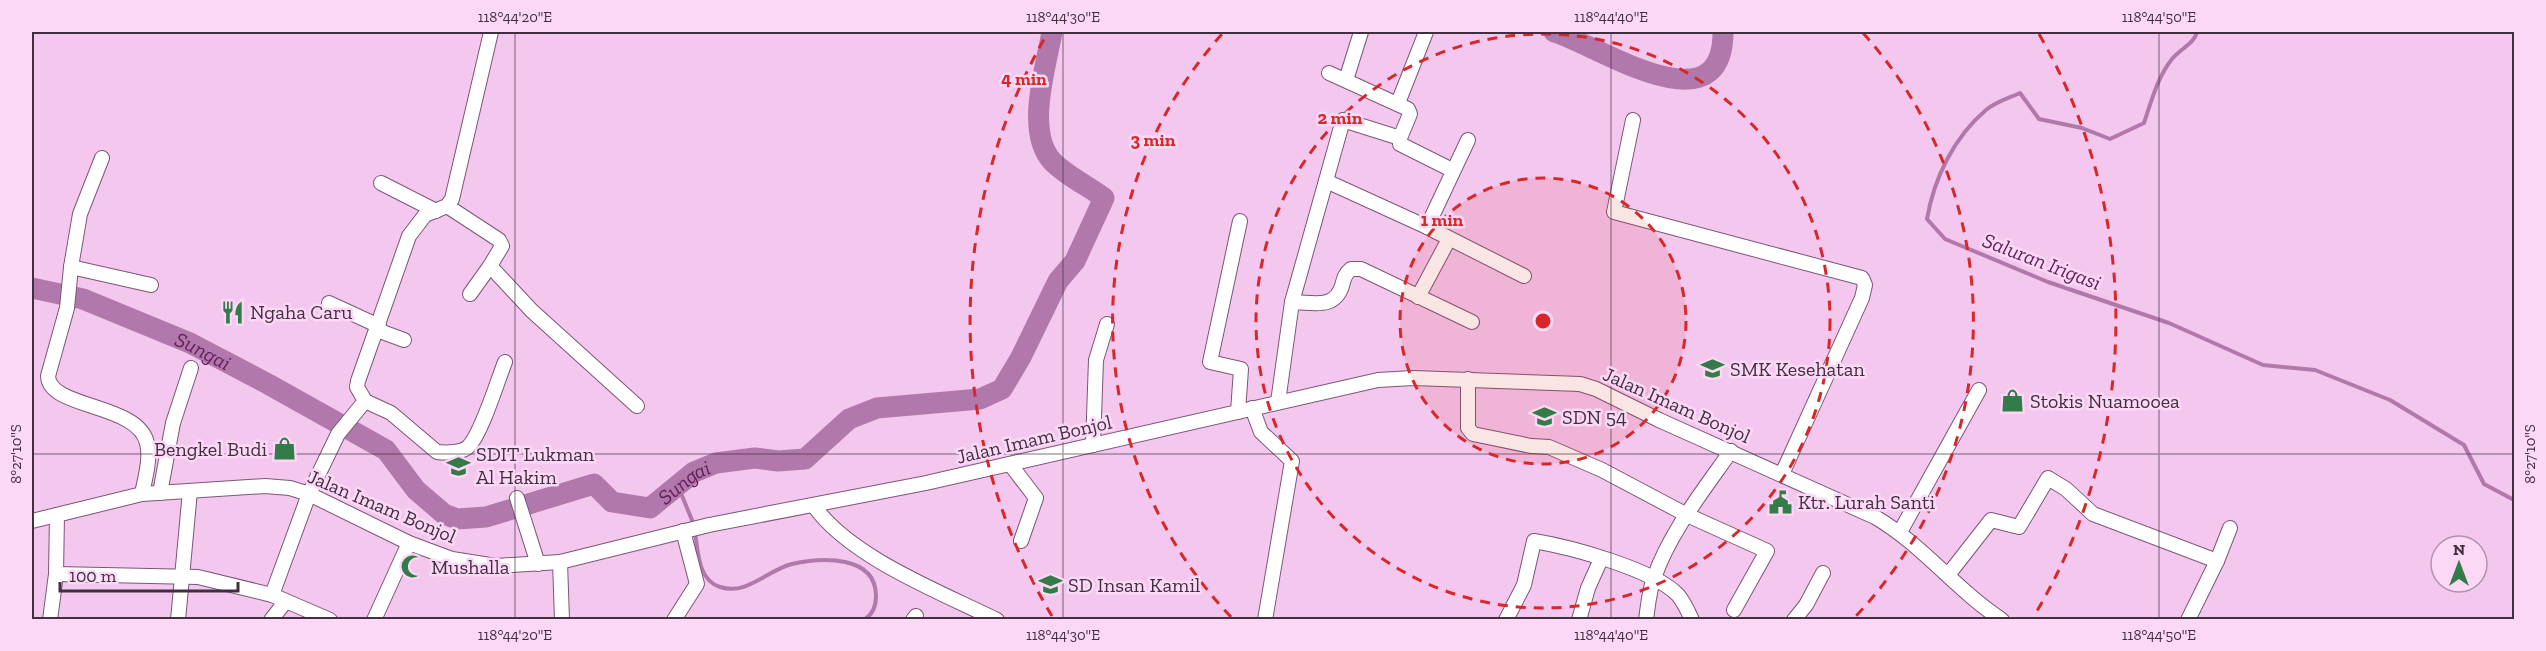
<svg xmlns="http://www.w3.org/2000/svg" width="2546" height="651" viewBox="0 0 2546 651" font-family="'Zilla Slab',serif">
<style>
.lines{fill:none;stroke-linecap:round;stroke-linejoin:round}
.stream{stroke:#b179ab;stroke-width:4}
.river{stroke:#b179ab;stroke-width:21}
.minor-casing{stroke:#7c5577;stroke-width:16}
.minor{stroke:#fff;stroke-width:14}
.ticks{fill:none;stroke:#412f3f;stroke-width:1.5;stroke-opacity:0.45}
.ring{fill:none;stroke:#d62828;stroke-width:3;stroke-dasharray:10 8}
.labels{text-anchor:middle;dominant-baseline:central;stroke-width:5;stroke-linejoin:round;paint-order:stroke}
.poi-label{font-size:20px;fill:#412f3f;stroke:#fcd8f7;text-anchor:start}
.street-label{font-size:20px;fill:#412f3f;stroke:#fcd8f7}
.water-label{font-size:21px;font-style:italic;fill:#611d5c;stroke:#fcd8f7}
.centre{fill:#d62828;stroke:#fcd8f7;stroke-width:3}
.ring-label{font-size:18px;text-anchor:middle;font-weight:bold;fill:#d62828;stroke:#fcd8f7;stroke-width:5;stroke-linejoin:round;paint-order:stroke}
.neatline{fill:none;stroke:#412f3f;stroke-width:2}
.ticks-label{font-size:15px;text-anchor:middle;fill:#412f3f}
</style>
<rect width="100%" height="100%" fill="#f4c8ee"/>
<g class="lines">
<g class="stream">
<path d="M2197 32C2194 44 2180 49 2172 59 2158 76 2151 102 2144 123L2110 139 2082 128 2039 119 2020 93C2009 98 1995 102 1986 110 1954 137 1934 178 1927 219L1945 239 2048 282 2169 323 2263 365 2315 370 2390 400 2464 445 2484 484 2514 500"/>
<path d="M678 486 694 525"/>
<path d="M695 532C698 552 698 580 720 587 747 596 767 570 792 564 822 557 876 555 876 596 876 606 872 615 864 620"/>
</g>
<g class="river">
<path d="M1554 32C1596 44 1723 132 1723 32"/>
<path id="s1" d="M32 288 83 299 190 343 268 384 386 450 416 490 444 514 457 519 486 517 594 484 612 502 650 508 694 472 716 463 755 458 778 461 805 459 849 419 877 408 980 399 1002 389 1021 357 1058 281 1075 261 1104 198C1088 186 1065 175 1052 161 1025 131 1046 67 1052 32"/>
</g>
<defs>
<g id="minor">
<path d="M1329 73 1408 109 1410 114 1400 138V144L1452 170"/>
<path d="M1346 80 1361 32"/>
<path d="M1398 103 1426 32"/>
<path d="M1633 120 1614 212 1862 278 1865 285 1862 298 1782 474"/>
<path d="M1326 181 1427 227 1524 276"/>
<path d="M381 183 436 211"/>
<path d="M447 206 499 240 502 246 490 266 532 311 637 406"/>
<path d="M1427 227 1468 140"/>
<path d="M71 267 80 214 102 158"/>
<path d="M470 294 490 266"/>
<path d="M1418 297 1449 239"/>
<path d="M1292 302 1343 120 1400 138"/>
<path d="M329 303 379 326"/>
<path d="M377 330 404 340"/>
<path d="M1468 379V428L1473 434 1531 446 1549 447 1602 470 1687 515 1767 551 1734 610"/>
<path d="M365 401 391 413 437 452C446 453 463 453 469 446 482 432 497 382 505 362"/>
<path d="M1278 402 1292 302C1313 302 1334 310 1342 286 1344 278 1345 274 1351 269H1361L1472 322"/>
<path d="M1252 408 1261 432 1292 461 1265 620"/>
<path d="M1238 412 1241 369 1210 362 1240 221"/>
<path d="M1093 445 1096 360 1107 324"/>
<path d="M1010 464 1036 498 1021 541"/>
<path d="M160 493 173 423 191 368"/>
<path d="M142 494C145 478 151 459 147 443 138 403 49 409 48 376L67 308 71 267 151 285"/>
<path d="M517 498 538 564"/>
<path d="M814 506C850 557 940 592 997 620"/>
<path d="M32 521 142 494 265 486 290 488 309 494 409 543 452 559 496 566 560 562 709 525 926 483 1378 380 1413 378 1580 384 1596 389 1659 420 1875 517C1923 545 1956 590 2002 620"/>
<path d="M1900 532 1979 390"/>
<path d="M560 562 562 620"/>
<path d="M56 574 198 577 272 595 330 620"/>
<path d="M1948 575 1991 520 2019 527 2048 478 2066 489 2093 514 2217 561"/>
<path d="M272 595 309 494 338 434 365 401 357 387 358 381 409 236 425 215 447 206 452 199 491 32"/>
<path d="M50 620 56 574 57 515"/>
<path d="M178 620 190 491"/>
<path d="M271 620 286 601"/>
<path d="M374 620 409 543"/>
<path d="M674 620 697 584 683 531"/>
<path d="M913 620 916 616"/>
<path d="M1506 620 1524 585 1534 541C1570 547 1653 569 1678 595 1684 602 1688 611 1692 620"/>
<path d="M1579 620 1588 588 1601 559"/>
<path d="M1646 620C1648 606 1649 591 1654 578 1670 532 1703 491 1731 451"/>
<path d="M1794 620 1806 605 1823 573"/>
<path d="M2188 620 2217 561 2230 528"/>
</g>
</defs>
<use href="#minor" class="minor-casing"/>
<use href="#minor" class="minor"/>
</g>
<path class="ticks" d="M515 32V620M1063 32V620M1611 32V620M2159 32V620M32 454H2514"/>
<circle cx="1543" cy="321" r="143" fill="#d62828" fill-opacity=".12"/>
<g class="ring">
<circle cx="1543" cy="321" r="143"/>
<circle cx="1543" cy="321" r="287"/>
<path d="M1231 617A430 430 0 0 1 1223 33M1863 33A430 430 0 0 1 1855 617"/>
<path d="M1052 616A573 573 0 0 1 1047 34M2039 34A573 573 0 0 1 2034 616"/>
</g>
<defs>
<symbol id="restaurant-bare" viewBox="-9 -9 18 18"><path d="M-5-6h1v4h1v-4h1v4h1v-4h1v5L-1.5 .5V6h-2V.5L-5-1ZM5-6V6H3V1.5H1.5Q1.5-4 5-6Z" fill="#337b48" stroke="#fcd8f7" stroke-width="2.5" paint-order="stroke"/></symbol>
<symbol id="school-bare" viewBox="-9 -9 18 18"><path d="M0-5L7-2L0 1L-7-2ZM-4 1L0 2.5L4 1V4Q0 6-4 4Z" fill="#337b48" stroke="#fcd8f7" stroke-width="2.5" paint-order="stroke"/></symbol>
<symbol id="shop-bare" viewBox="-9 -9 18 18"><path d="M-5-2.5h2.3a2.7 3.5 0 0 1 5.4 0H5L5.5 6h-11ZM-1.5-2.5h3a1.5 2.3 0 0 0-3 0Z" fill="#337b48" stroke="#fcd8f7" stroke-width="2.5" paint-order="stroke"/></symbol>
<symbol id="civic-bare" viewBox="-9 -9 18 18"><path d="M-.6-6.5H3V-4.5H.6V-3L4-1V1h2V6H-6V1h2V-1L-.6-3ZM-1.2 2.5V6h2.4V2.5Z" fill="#337b48" stroke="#fcd8f7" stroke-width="2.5" paint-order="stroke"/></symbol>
<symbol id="mosque-bare" viewBox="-9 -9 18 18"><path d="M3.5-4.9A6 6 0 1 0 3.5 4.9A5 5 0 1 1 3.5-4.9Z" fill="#337b48" stroke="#fcd8f7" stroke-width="2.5" paint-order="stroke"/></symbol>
</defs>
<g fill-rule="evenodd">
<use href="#restaurant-bare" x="216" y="296" width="33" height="33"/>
<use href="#school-bare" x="1696" y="352" width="33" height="33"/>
<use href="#shop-bare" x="1996" y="384" width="33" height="33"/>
<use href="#school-bare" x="1528" y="400" width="33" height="33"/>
<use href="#shop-bare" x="268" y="432" width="33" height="33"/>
<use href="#school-bare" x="442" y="450" width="33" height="33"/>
<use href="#civic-bare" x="1764" y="486" width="33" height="33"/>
<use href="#mosque-bare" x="396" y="550" width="33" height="33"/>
<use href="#school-bare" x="1034" y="568" width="33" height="33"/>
</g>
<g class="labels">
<g class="poi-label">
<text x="250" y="312">Ngaha Caru</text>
<text x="1730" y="369">SMK Kesehatan</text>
<text x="2030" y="401">Stokis Nuamooea</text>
<text x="1562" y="417">SDN 54</text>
<text x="267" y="449" text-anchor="end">Bengkel Budi</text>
<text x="476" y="454">SDIT Lukman<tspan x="476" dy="23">Al Hakim</tspan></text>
<text x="1798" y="502">Ktr. Lurah Santi</text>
<text x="431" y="567">Mushalla</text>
<text x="1068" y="585">SD Insan Kamil</text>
</g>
<g class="street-label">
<text transform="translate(1677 405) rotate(24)">Jalan Imam Bonjol</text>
<text transform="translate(1034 439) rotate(-13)">Jalan Imam Bonjol</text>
<text transform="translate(382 506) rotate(23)">Jalan Imam Bonjol</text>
</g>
<g class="water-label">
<text transform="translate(2042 261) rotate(21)">Saluran Irigasi</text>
<text stroke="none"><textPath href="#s1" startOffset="183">Sungai</textPath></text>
<text stroke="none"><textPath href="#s1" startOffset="741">Sungai</textPath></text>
</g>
</g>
<circle cx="1543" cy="321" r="9" class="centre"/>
<g class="ring-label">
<text x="1024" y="85">4 min</text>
<text x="1340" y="124">2 min</text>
<text x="1153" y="146">3 min</text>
<text x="1442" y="226">1 min</text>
</g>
<rect width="2546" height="651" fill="none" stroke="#fcd8f7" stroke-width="66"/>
<g transform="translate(2459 564)"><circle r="28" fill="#fcd8f7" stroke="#b194ad" stroke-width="1.5"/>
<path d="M0-4.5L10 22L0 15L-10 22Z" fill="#337b48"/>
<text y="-9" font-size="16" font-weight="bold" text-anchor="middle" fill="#412f3f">N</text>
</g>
<path d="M60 582v9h178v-9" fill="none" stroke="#412f3f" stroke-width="3"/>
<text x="69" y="582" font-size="18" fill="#412f3f" stroke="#fcd8f7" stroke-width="4.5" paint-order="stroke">100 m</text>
<rect x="33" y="33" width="2480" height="585" class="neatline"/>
<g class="ticks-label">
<text x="515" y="22">118°44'20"E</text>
<text x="1063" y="22">118°44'30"E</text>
<text x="1611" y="22">118°44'40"E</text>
<text x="2159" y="22">118°44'50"E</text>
<text transform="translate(16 454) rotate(-90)" y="5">8°27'10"S</text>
<text transform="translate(2530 454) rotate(-90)" y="5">8°27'10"S</text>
<text x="515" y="640">118°44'20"E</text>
<text x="1063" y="640">118°44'30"E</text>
<text x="1611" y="640">118°44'40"E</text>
<text x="2159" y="640">118°44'50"E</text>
</g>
</svg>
